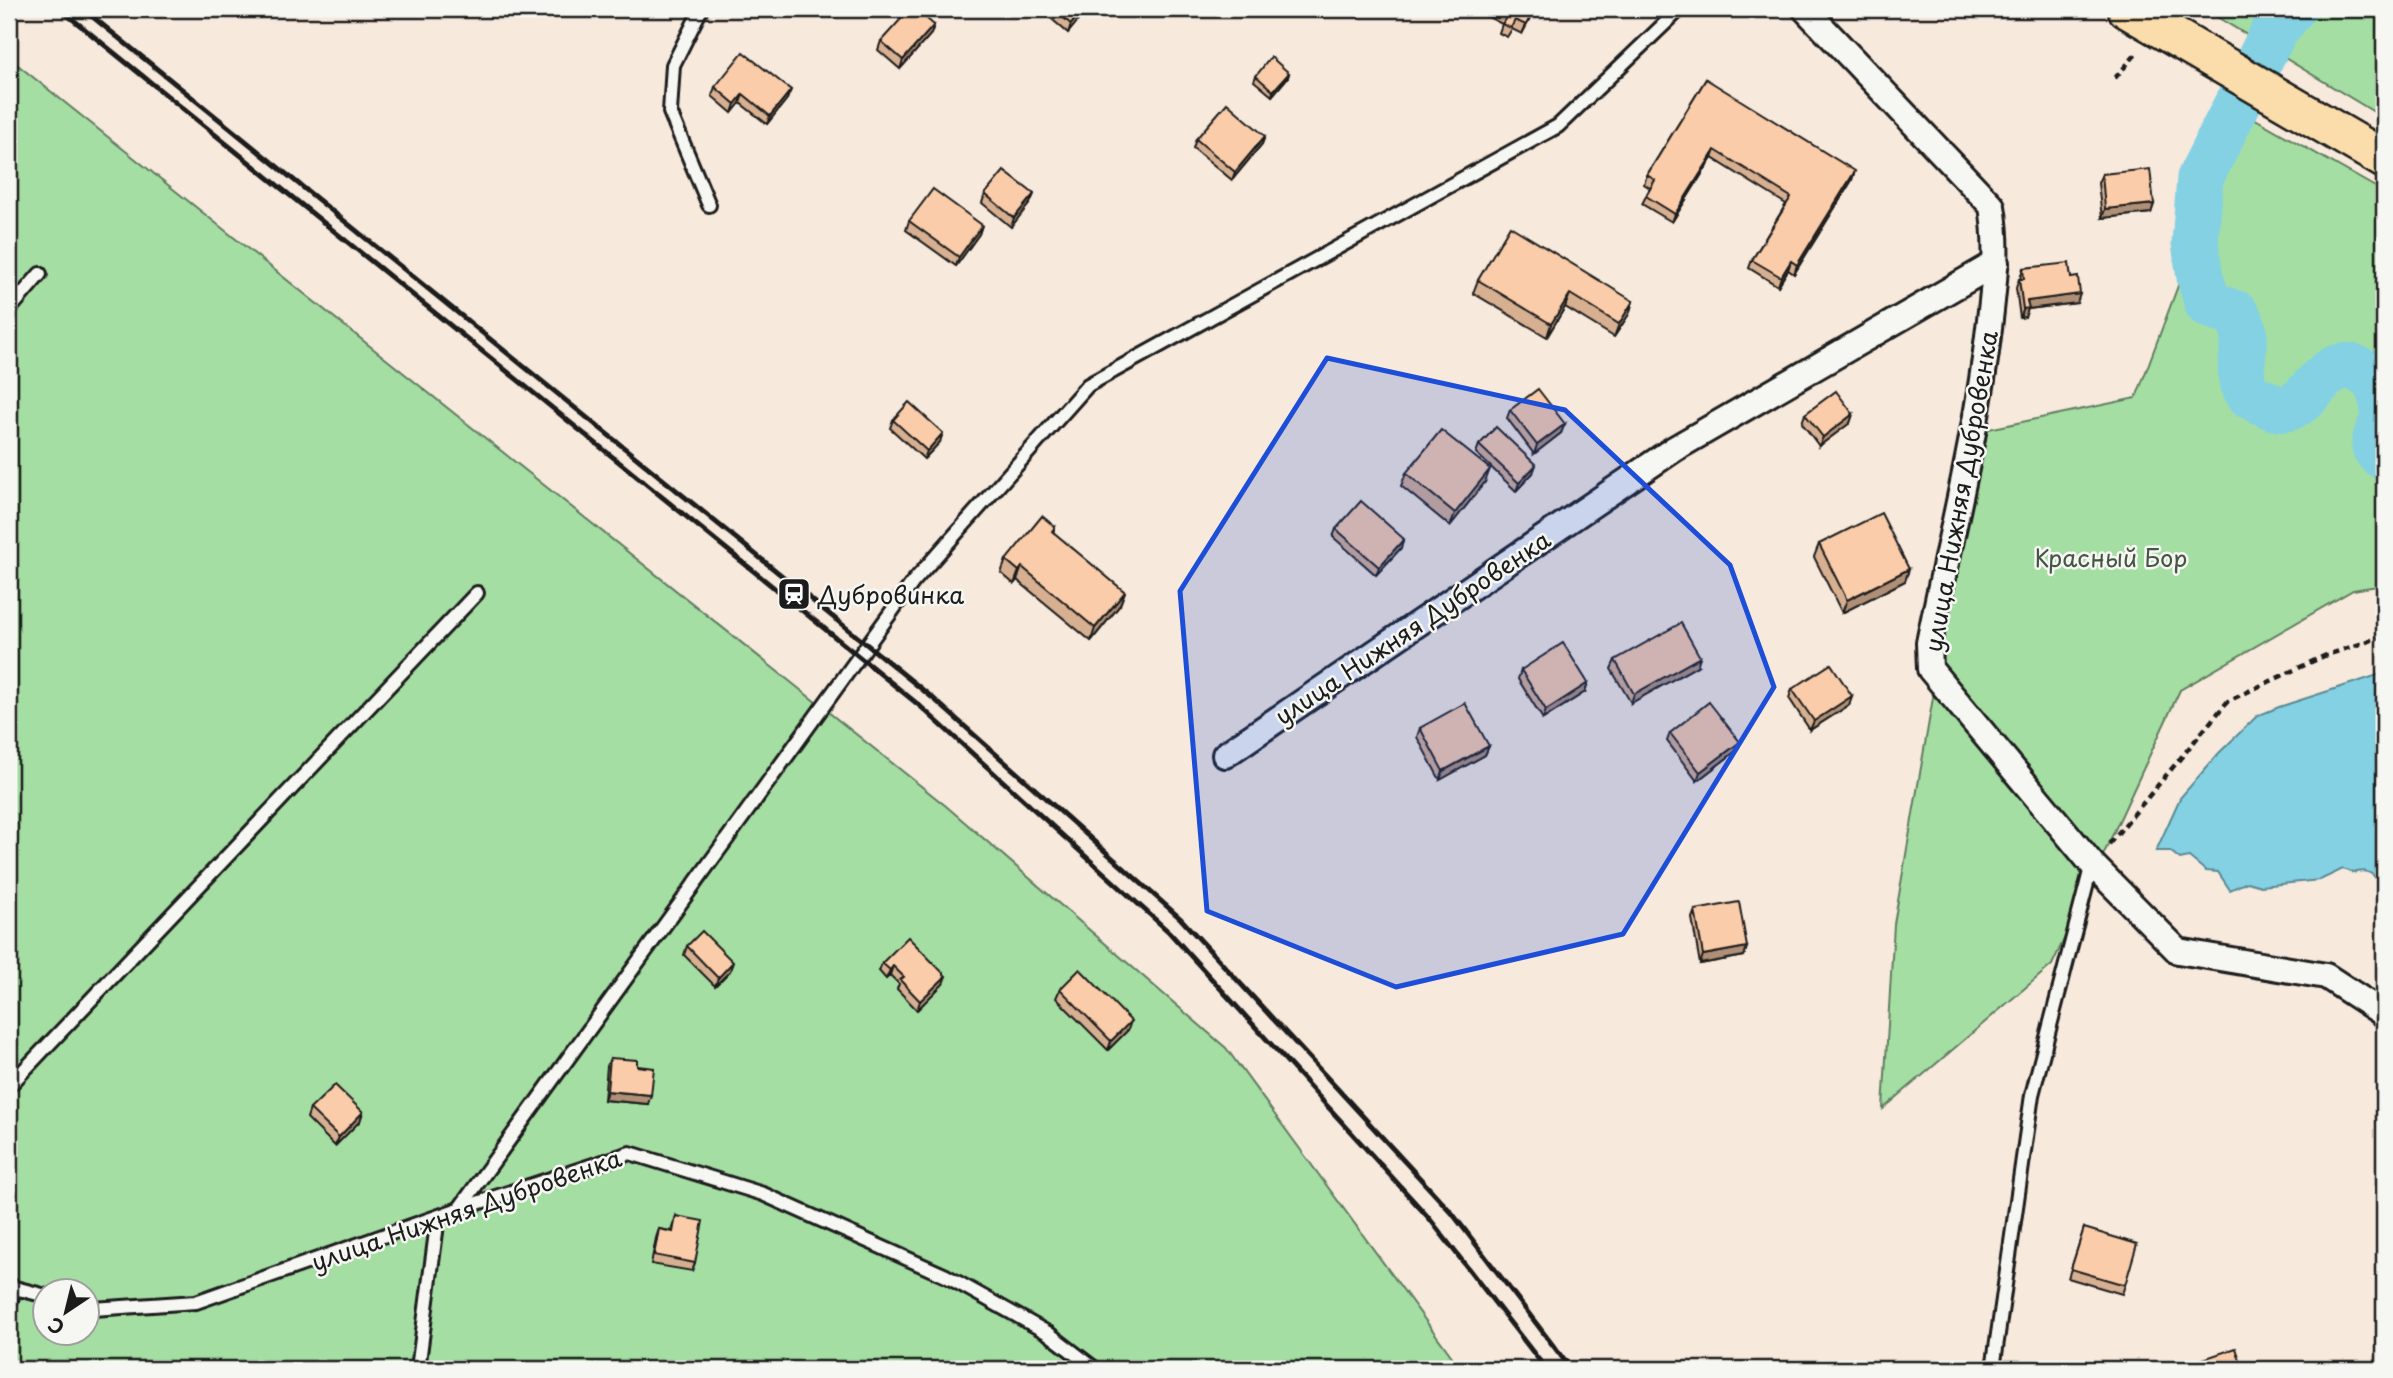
<svg xmlns="http://www.w3.org/2000/svg" width="2393" height="1378" viewBox="0 0 2393 1378" font-family="'Playpen Sans',sans-serif">
<style>
.green{fill:#a4dea3;stroke:#607d60;stroke-width:2;fill-rule:evenodd}
.water{fill:#84d1e3;stroke:#5a8993;stroke-width:2}
.lines{fill:none;stroke-linecap:round;stroke-linejoin:round}
.river{stroke:#84d1e3;stroke-width:47}
.service-casing{stroke:#1c1c1c;stroke-width:18}
.minor-casing{stroke:#1c1c1c;stroke-width:30}
.primary-casing{stroke:#1c1c1c;stroke-width:42}
.path{stroke:#1c1c1c;stroke-width:4.5;stroke-dasharray:7 5;stroke-linecap:butt}
.service{stroke:#f6f6f2;stroke-width:12}
.minor{stroke:#f6f6f2;stroke-width:24}
.primary{stroke:#faddab;stroke-width:37}
.rail{stroke:#1c1c1c;stroke-width:5}
.wall{fill:#d7af91;stroke:#1c1c1c;stroke-width:2}
.shaded-wall{fill:#af8f76;stroke:#1c1c1c;stroke-width:2}
.building{fill:#facca9;stroke:#1c1c1c;stroke-width:2}
.marked{fill:#1d4ed8;fill-opacity:0.2;stroke:#1d4ed8;stroke-width:5;stroke-linejoin:round}
.labels{text-anchor:middle;dominant-baseline:central;stroke-width:5;stroke-linejoin:round;paint-order:stroke}
.street-label{font-size:24px;fill:#1c1c1c;stroke:#f6f6f2}
.park-label{font-size:24px;fill:#455644;stroke:#f6f6f2}
.poi-label{font-size:24px;fill:#1c1c1c;stroke:#f6f6f2;text-anchor:start}
</style>
<rect width="100%" height="100%" fill="#f7e9dc"/>
<filter id="ink" filterUnits="userSpaceOnUse"><feTurbulence type="fractalNoise" baseFrequency=".0143" numOctaves="2"/><feDisplacementMap in="SourceGraphic" scale="14" xChannelSelector="R" yChannelSelector="G"/><feConvolveMatrix kernelMatrix="1 2 1 2 8 2 1 2 1" color-interpolation-filters="sRGB"/></filter>
<g filter="url(#ink)">
<g class="green">
<path d="M2204 9H2384V118Z"/>
<path d="M9 58 946 806 1226 1048 1461 1369H9ZM46 1290H88V1332H46Z"/>
<path d="M2243 112 2384 192V585L2353 590 2180 690 2052 965 1883 1109 1894 924 1979 431 2136 398Z"/>
</g>
<path class="water" d="M2384 673V895C2379 880 2372 866 2353 873L2343 869 2320 880 2261 886 2247 882 2230 890 2218 872 2206 871 2189 857 2180 859 2170 851H2156L2180 798 2219 753 2257 716 2279 707Z"/>
<g class="lines">
<path class="river" d="M2292 9 2274 31 2200 178 2195 243 2200 277 2208 304 2236 314C2238 318 2242 323 2243 328 2248 347 2234 374 2247 392 2250 397 2259 400 2265 403 2313 431 2318 337 2369 376 2380 384 2386 408 2383 420 2379 436 2366 445 2384 457"/>
<defs>
<g id="service">
<path d="M701 9 673 65 670 112 709 205"/>
<path d="M9 310 40 274"/>
<path d="M9 1086 477 593"/>
<path d="M459 1209 913 582 1088 385 1558 126 1680 9"/>
<path d="M9 1284 15 1288 46 1296"/>
<path d="M9 1305 15 1288"/>
<path d="M88 1307 93 1309 196 1302 459 1209 630 1153 763 1194 946 1276 1048 1333 1095 1369"/>
<path d="M418 1369 438 1217"/>
<path d="M1993 1369 2032 1095 2092 864"/>
</g>
<g id="minor">
<path d="M1805 9 1992 206C1999 250 1994 284 1989 328 1977 434 1950 539 1929 643L1930 669 2092 864 2178 951 2326 976 2384 1014"/>
<path d="M1225 755 1674 449 1996 263"/>
</g>
<path id="primary" d="M2127 9 2384 159"/>
</defs>
<use href="#service" class="service-casing"/>
<use href="#minor" class="minor-casing"/>
<use href="#primary" class="primary-casing"/>
<g class="path">
<path d="M2115 78 2137 53"/>
<path d="M2109 844 2228 701 2324 656 2384 636"/>
</g>
<use href="#service" class="service"/>
<use href="#minor" class="minor"/>
<use href="#primary" class="primary"/>
<g class="rail">
<path d="M60 9 920 706 1169 932 1429 1218 1546 1369"/>
<path d="M83 9 934 699 1180 918 1452 1213 1571 1369"/>
</g>
</g>
<g class="wall">
<path d="M1040 9H1086L1084 13 1068 33Z"/>
<path d="M1473 9H1535L1522 34 1512 29 1507 37 1499 33 1502 24Z"/>
<path d="M934 25 931 34 900 69 878 50 881 41Z"/>
<path d="M1289 73 1288 77 1272 96 1254 81 1256 76Z"/>
<path d="M1706 79 1852 180 1794 274 1788 270 1778 286 1749 268 1752 260 1786 204 1712 158 1672 222 1642 204 1650 188 1644 184 1647 175Z"/>
<path d="M715 87 787 99 767 124 740 103 732 113 712 96Z"/>
<path d="M1265 136 1262 144 1232 180 1193 148 1196 139Z"/>
<path d="M2102 174 2154 204 2151 213 2102 218 2098 183Z"/>
<path d="M985 194H1034L1030 203 1011 227 982 203Z"/>
<path d="M909 221 982 225 979 234 956 266 906 230Z"/>
<path d="M2023 268 2071 278 2077 303 2028 309 2025 317 2020 318 2016 288 2019 279H2020Z"/>
<path d="M1478 280 1633 301 1629 314 1614 337 1565 307 1547 337 1473 293Z"/>
<path d="M1510 410 1561 433 1534 454 1507 418Z"/>
<path d="M1805 414H1853L1850 423 1819 446 1802 423Z"/>
<path d="M893 420 940 442 924 459 890 428Z"/>
<path d="M1479 445 1533 473 1516 491 1476 453Z"/>
<path d="M1406 473 1485 482 1450 526 1401 486Z"/>
<path d="M1055 527 1053 533 1120 605 1091 641 1017 580 1014 584 1001 573 1006 560Z"/>
<path d="M1336 529 1401 548 1376 575 1333 537Z"/>
<path d="M1819 544 1909 569 1905 581 1842 613 1814 557Z"/>
<path d="M1615 660 1697 666 1631 703 1611 669Z"/>
<path d="M1521 670 1585 692 1543 719 1518 679Z"/>
<path d="M1792 689 1849 705 1810 730 1789 698Z"/>
<path d="M1420 728 1489 746 1485 755 1440 780 1417 737Z"/>
<path d="M1670 733 1740 742 1736 751 1697 781 1667 741Z"/>
<path d="M1695 910 1747 947 1744 956 1700 964 1692 918Z"/>
<path d="M687 946 730 971 715 986 684 955Z"/>
<path d="M882 963 943 984 917 1010 897 989 899 984 890 975 886 979 879 971Z"/>
<path d="M1060 989 1128 1030 1108 1050 1056 998Z"/>
<path d="M610 1058 637 1066 648 1104 604 1100 607 1066Z"/>
<path d="M310 1109 363 1112 360 1121 335 1146 307 1118Z"/>
<path d="M676 1216 695 1263 692 1271 651 1264 656 1238 659 1229 671 1231Z"/>
<path d="M2084 1228 2125 1285 2122 1294 2068 1278Z"/>
<path d="M2197 1361 2243 1369H2194Z"/>
</g>
<g class="shaded-wall">
<path d="M1084 9H1086L1084 13 1068 33 1071 24Z"/>
<path d="M1534 9H1535L1522 34 1526 25Z"/>
<path d="M934 25 931 34 900 69 903 60Z"/>
<path d="M1289 73 1288 77 1272 96 1273 91Z"/>
<path d="M791 90 787 99 767 124 770 116Z"/>
<path d="M743 94 740 103 732 113 735 104Z"/>
<path d="M1265 136 1262 144 1232 180 1235 172Z"/>
<path d="M1715 150 1712 158 1672 222 1675 214Z"/>
<path d="M1855 171 1852 180 1794 274 1797 265Z"/>
<path d="M1034 194 1030 203 1011 227 1014 218Z"/>
<path d="M2154 204 2151 213 2102 218 2105 209Z"/>
<path d="M982 225 979 234 956 266 959 257Z"/>
<path d="M1791 261 1788 270 1778 286 1781 277Z"/>
<path d="M1570 294 1565 307 1547 337 1551 324Z"/>
<path d="M2080 294 2077 303 2028 309 2025 317 2020 318 2027 301Z"/>
<path d="M1633 301 1629 314 1614 337 1619 324Z"/>
<path d="M1853 414 1850 423 1819 446 1823 437Z"/>
<path d="M1565 424 1561 433 1534 454 1537 445Z"/>
<path d="M943 433 940 442 924 459 927 451Z"/>
<path d="M1536 465 1533 473 1516 491 1519 483Z"/>
<path d="M1490 469 1485 482 1450 526 1455 513Z"/>
<path d="M1404 539 1401 548 1376 575 1379 567Z"/>
<path d="M1022 567 1017 580 1014 584 1019 571Z"/>
<path d="M1909 569 1905 581 1842 613 1847 600Z"/>
<path d="M1125 592 1120 605 1091 641 1095 628Z"/>
<path d="M1700 657 1697 666 1631 703 1634 694Z"/>
<path d="M1588 683 1585 692 1543 719 1546 710Z"/>
<path d="M1852 696 1849 705 1810 730 1814 721Z"/>
<path d="M1740 742 1736 751 1697 781 1700 772Z"/>
<path d="M1489 746 1485 755 1440 780 1443 771Z"/>
<path d="M1747 947 1744 956 1700 964 1703 955Z"/>
<path d="M733 962 730 971 715 986 718 978Z"/>
<path d="M893 966 890 975 886 979 890 970Z"/>
<path d="M946 976 943 984 917 1010 920 1001Z"/>
<path d="M1131 1021 1128 1030 1108 1050 1111 1041Z"/>
<path d="M607 1091 651 1095 648 1104 604 1100Z"/>
<path d="M363 1112 360 1121 335 1146 339 1137Z"/>
</g>
<g class="building">
<path d="M910 9H916L934 25 903 60 881 41Z"/>
<path d="M1053 9H1084L1071 24Z"/>
<path d="M1493 9H1534L1526 25 1515 20 1511 28 1502 24 1507 16Z"/>
<path d="M743 52 791 90 770 116 743 94 735 104 715 87Z"/>
<path d="M1271 57 1289 73 1273 91 1256 76Z"/>
<path d="M1706 79 1855 171 1797 265 1791 261 1781 277 1752 260 1791 197 1715 150 1675 214 1646 196 1655 180 1647 175Z"/>
<path d="M1227 103 1265 136 1235 172 1196 139Z"/>
<path d="M2150 169 2154 204 2105 209 2102 174Z"/>
<path d="M1004 171 1034 194 1014 218 985 194Z"/>
<path d="M933 189 982 225 959 257 909 221Z"/>
<path d="M1510 226 1633 301 1619 324 1570 294 1551 324 1478 280Z"/>
<path d="M2069 263 2071 278 2078 277 2080 294 2027 301 2029 308 2023 309 2019 279H2024L2023 268Z"/>
<path d="M1538 389 1565 424 1537 445 1510 410Z"/>
<path d="M1836 391 1853 414 1823 437 1805 414Z"/>
<path d="M909 402 943 433 927 451 893 420Z"/>
<path d="M1496 427 1536 465 1519 483 1479 445Z"/>
<path d="M1441 430 1490 469 1455 513 1406 473Z"/>
<path d="M1361 501 1404 539 1379 567 1336 529Z"/>
<path d="M1881 513 1909 569 1847 600 1819 544Z"/>
<path d="M1042 516 1055 527 1052 531 1125 592 1095 628 1022 567 1019 571 1006 560Z"/>
<path d="M1681 623 1700 657 1634 694 1615 660Z"/>
<path d="M1563 643 1588 683 1546 710 1521 670Z"/>
<path d="M1831 664 1852 696 1814 721 1792 689Z"/>
<path d="M1709 702 1740 742 1700 772 1670 733Z"/>
<path d="M1465 703 1489 746 1443 771 1420 728Z"/>
<path d="M1739 902 1747 947 1703 955 1695 910Z"/>
<path d="M702 931 733 962 718 978 687 946Z"/>
<path d="M908 937 946 976 920 1001 900 980 904 977 893 966 890 970 882 963Z"/>
<path d="M1080 969 1131 1021 1111 1041 1060 989Z"/>
<path d="M610 1058 637 1060V1066L654 1068 651 1095 607 1091Z"/>
<path d="M335 1085 363 1112 339 1137 310 1109Z"/>
<path d="M676 1216 703 1221 695 1263 654 1255 659 1229 673 1232Z"/>
<path d="M2084 1228 2137 1244 2125 1285 2071 1269Z"/>
<path d="M2236 1348 2243 1369H2200L2197 1361Z"/>
</g>
</g>
<path class="marked" d="M1327 358 1565 410 1730 565 1774 687 1623 934 1396 987 1207 911 1180 591Z"/>
<defs>
<symbol id="station-square" viewBox="-11 -11 22 22"><rect x="-9" y="-9" width="18" height="18" rx="4" fill="#1c1c1c" stroke="#f6f6f2"/><path d="M-3-6H3Q5-6 5-4V2Q5 4 3 4L4.5 6H3L1.5 4h-3L-3 6H-4.5L-3 4Q-5 4-5 2V-4Q-5-6-3-6ZM-3.5-4v3h7v-3ZM-3.5 1v1.5H-2V1ZM2 1v1.5H3.5V1Z" fill="#fff"/></symbol>
</defs>
<g fill-rule="evenodd">
<use href="#station-square" x="775" y="575" width="38" height="38"/>
</g>
<g class="labels">
<g class="street-label">
<text transform="translate(1960 491) rotate(-80)">улица Нижняя Дубровенка</text>
<text transform="translate(1412 627) rotate(-34)">улица Нижняя Дубровенка</text>
<text transform="translate(466 1209) rotate(-19)">улица Нижняя Дубровенка</text>
</g>
<g class="park-label">
<text x="2111" y="557">Красный Бор</text>
</g>
<g class="poi-label">
<text x="818" y="594">Дубровинка</text>
</g>
</g>
<rect width="2393" height="1378" fill="none" stroke="#f6f6f2" stroke-width="35"/>
<rect x="18" y="18" width="2358" height="1343" fill="none" stroke="#1c1c1c" stroke-width="2.5" filter="url(#ink)"/>
<g transform="translate(66 1312) rotate(215)"><circle r="33" fill="#f6f6f2" stroke="#9f9f9c" stroke-width="2"/>
<path d="M0-5L12 26L0 18L-12 26Z" fill="#1c1c1c"/>
<text y="-10" font-size="19" font-weight="bold" text-anchor="middle" fill="#1c1c1c">С</text>
</g>
</svg>
